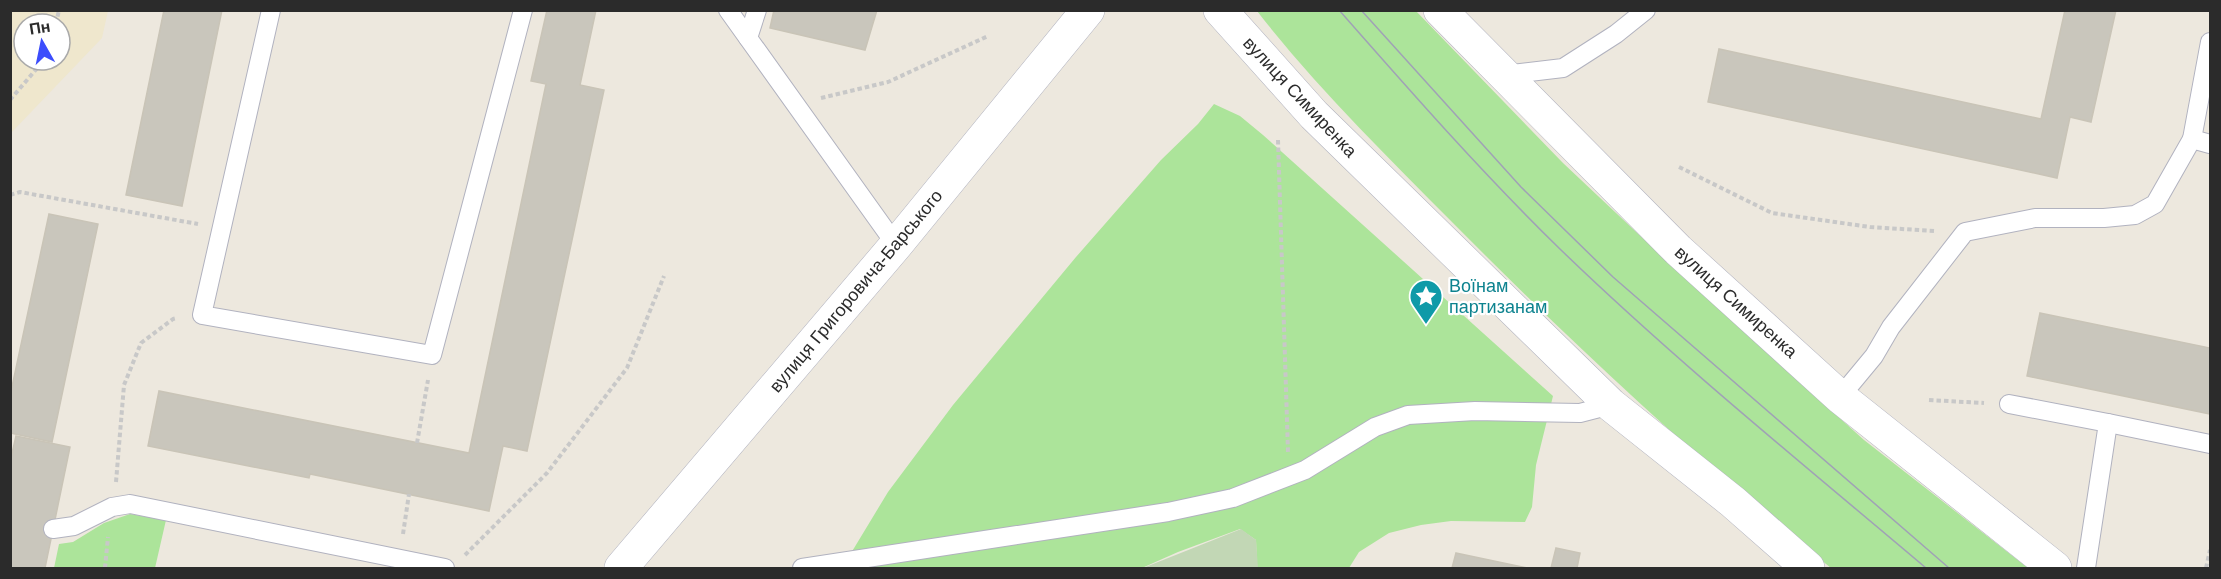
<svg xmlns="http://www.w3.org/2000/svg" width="2221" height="579" viewBox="0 0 2221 579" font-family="Helvetica,sans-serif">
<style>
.education{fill:#efe7cd;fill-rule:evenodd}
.green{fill:#ace49a}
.cemetery{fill:#c2d7b5}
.building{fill:#c9c6bc;stroke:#c9c4b7;stroke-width:1.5}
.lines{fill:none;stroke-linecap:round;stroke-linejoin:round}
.service-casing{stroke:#b1b2bf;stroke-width:20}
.tertiary-casing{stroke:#b1b2bf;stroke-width:34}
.path{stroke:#c8c8c8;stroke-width:4;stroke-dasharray:4.5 3;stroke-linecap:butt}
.service{stroke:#fff;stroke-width:18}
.tertiary{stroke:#fff;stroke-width:33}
.tram{stroke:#a0a1b6;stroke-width:1.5}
.labels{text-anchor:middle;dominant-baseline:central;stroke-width:4.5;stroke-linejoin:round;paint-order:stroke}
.street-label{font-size:18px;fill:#2b2b2b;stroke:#fff}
.culture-label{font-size:18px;fill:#0d838f;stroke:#fff;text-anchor:start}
</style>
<rect width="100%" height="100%" fill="#ede8de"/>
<path class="education" d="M11 10 108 11 102 38 11 133ZM24 24H60V60H24Z"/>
<g class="green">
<path d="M1257 11H1416L1563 163 1702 294 1864 440 2028 568H1831C1698 461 1573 344 1453 223 1386 155 1316 87 1257 11Z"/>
<path d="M1214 104 1240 116 1263 135 1553 396 1536 465 1532 507 1525 522 1451 521 1421 525 1389 533 1359 552 1349 568H1257L1256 540 1240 529 1178 552 1142 568H842L888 492 953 405 1076 257 1161 160 1198 124Z"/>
<path d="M130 514 166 520 155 568H54L59 544 73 542 104 523Z"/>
</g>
<path class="cemetery" d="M1241 529 1256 540 1258 568H1143Z"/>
<g class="building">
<path d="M164 10H222L182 206 126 195Z"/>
<path d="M547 10H596L580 85 604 90 527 451 503 446 489 511 310 474 309 478 148 446 159 391 469 453 546 84 531 81Z"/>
<path d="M774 10H877L865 50 770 28Z"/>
<path d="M2065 10H2116L2091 122 2070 117 2057 178 1708 102 1719 49 2041 119Z"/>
<path d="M49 214 98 224 52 442 10 433V396Z"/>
<path d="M2040 313 2210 348V414L2027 376Z"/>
<path d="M16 436 70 447 45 568H10V462Z"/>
<path d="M1556 548 1580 553 1577 568H1551Z"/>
<path d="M1456 553 1527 568H1452Z"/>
</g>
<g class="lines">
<defs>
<g id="service">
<path d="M271 10 202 315 432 355 523 10"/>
<path d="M728 10 896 245"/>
<path d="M748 38 757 10"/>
<path d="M2210 42 2192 139 2210 144"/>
<path d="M1504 75 1563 68 1616 34 1646 10"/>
<path d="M1840 397 1874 356 1891 327 1965 232 2035 218H2104L2135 215 2155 204 2192 139"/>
<path d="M2009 404 2108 423 2086 568"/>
<path d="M2108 423 2210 444"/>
<path d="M53 529 74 526 112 507 130 504 445 568"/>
<path d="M802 568 1168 512 1233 498 1305 470 1375 427 1408 415 1475 411 1580 413 1611 405"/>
</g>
<g id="tertiary">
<path d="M1220 10 1314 115 1611 405 1733 502 1808 568"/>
<path d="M1440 10 1678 250 1840 397 2055 568"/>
<path d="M621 568 896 245 1088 10"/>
</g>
</defs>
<use href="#service" class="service-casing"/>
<use href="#tertiary" class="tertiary-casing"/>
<g class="path">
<path d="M56 24 59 10"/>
<path d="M821 98 888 82 988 36"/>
<path d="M10 100 44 60"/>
<path d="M1278 140 1288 452"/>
<path d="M1679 167 1772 213 1870 227 1934 231"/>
<path d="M10 195 20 192 198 224"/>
<path d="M1929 400 1984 403"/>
<path d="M417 443 428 380"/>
<path d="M116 482 124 385 141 343 173 319 177 318"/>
<path d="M403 534 409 494"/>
<path d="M465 555 547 473 627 368 664 276"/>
<path d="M105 568 108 537"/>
<path d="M2206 568 2210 550"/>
</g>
<use href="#service" class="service"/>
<use href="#tertiary" class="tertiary"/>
<g class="tram">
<path d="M1339 10C1411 92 1483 174 1561 250 1677 362 1803 464 1926 568"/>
<path d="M1361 10 1521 187 1613 277 1949 568"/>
</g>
</g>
<defs>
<symbol id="sight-pin" viewBox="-11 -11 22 30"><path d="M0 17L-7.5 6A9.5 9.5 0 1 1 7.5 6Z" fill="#0f9aa8" stroke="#fff"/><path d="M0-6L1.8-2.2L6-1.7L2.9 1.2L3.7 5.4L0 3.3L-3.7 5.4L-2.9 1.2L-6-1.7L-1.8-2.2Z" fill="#fff"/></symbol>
</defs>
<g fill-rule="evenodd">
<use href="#sight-pin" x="1407" y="277" width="38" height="52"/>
</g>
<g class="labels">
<g class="street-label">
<text transform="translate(1300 97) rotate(47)">вулиця Симиренка</text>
<text transform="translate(856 291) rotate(-50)">вулиця Григоровича-Барського</text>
<text transform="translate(1736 302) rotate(42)">вулиця Симиренка</text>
</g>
<g class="culture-label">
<text x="1449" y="286">Воїнам<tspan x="1449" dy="21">партизанам</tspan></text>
</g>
</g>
<rect width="2221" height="579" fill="none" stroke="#2b2b2b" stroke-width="24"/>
<g transform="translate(42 42) rotate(351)"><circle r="28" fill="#ffffff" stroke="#aaaaaa" stroke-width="1.5"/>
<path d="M0-4.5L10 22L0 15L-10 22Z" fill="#3c4dfc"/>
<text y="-9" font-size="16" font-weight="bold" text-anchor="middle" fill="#2b2b2b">Пн</text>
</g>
</svg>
